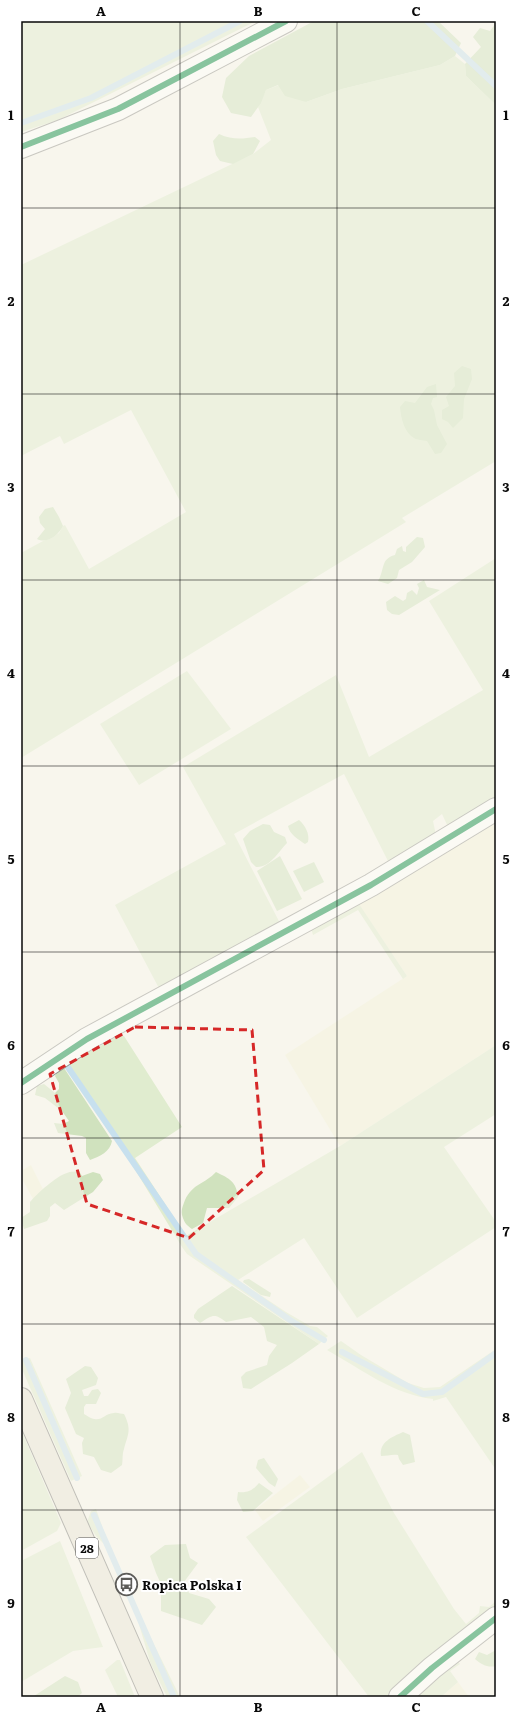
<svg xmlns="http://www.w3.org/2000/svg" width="517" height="1718" viewBox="0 0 517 1718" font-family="Literata,serif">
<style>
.farmland{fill:#f4f2da}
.green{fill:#e0eccf}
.forest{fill:#d0e2be}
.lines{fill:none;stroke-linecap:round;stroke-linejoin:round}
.stream{stroke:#c7e0ee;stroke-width:6}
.minor-casing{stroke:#91908c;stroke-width:24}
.major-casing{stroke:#7e7d79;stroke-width:24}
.minor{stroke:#fefefc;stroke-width:22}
.major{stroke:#e9e5d8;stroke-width:22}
.cycleway-casing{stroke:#fff;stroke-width:8}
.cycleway{stroke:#00873e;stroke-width:6}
.marked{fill:none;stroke:#d62828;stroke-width:3;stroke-dasharray:8 5;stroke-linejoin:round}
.grid{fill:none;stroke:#090909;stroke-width:1;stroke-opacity:0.55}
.labels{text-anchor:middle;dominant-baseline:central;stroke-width:4;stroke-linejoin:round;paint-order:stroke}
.shield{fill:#fff;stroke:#535353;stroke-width:1}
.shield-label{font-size:12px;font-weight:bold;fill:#090909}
.poi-label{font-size:13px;font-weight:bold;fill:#090909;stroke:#fff;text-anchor:start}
.neatline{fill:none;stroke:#090909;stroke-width:1.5}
.grid-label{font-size:13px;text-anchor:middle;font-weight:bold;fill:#090909}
</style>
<rect width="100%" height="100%" fill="#f8f6ed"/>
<g class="farmland">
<path d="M496 823V1045L340 1146 285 1055 407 976 358 904Z"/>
<path d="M31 1165 43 1189 33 1199 21 1177V1171Z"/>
<path d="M300 1475 310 1487 263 1521 255 1510Z"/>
<path d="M458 1682 469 1697H441Z"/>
</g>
<g class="green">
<path d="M21 21H256L58 120 21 132Z"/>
<path d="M455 56 465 64 466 76 496 105V461L402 518 406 522 21 758V553L43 541 52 538 59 533 63 526 65 525 89 569 186 512 131 410 64 444 60 436 21 456V265L253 154 271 140 258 107 266 90 279 85 306 102 342 89 440 65Z"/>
<path d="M496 558V805L449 829 442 814 433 821 437 840 391 867 344 774 234 834 282 927 162 994 115 905 226 844 183 767 336 675 369 757 483 690 429 601Z"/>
<path d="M187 671 231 729 139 785 100 724Z"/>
<path d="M496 818V823L359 904 407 976 403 979 358 910 313 935 310 924Z"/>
<path d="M113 1033 124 1036 182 1127 135 1158 186 1236 340 1146 496 1045V1114L444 1147 496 1222V1227L357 1318 304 1238 238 1280 286 1312 310 1326 317 1327 328 1336 319 1344 187 1254 182 1247 125 1153 61 1061Z"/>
<path d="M341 1341 361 1355 408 1383 424 1388 440 1387 496 1349V1470L446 1397 433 1401V1399C394 1395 361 1369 327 1350Z"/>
<path d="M30 1358 82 1476 71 1481 21 1367V1361Z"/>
<path d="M21 1433 23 1434 61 1523 57 1531 21 1551Z"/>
<path d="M362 1452 394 1513 454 1609 466 1624 479 1613 480 1606 489 1607 496 1601V1609L393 1697H369L246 1537Z"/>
<path d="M96 1509 108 1543 105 1545 96 1536 87 1522 91 1511Z"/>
<path d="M60 1541 103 1647 73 1651 21 1682V1561Z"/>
<path d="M134 1607 140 1616 180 1697H167L150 1662Z"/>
<path d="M455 1658 460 1664 450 1671 458 1682 441 1697H412Z"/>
<path d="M117 1660H120L135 1697H118L105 1670Z"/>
</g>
<g class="forest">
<path d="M314 21H438L461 43 455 56 440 65 342 89 306 102 285 96 278 85 266 90 261 103 251 117 231 113 222 97 226 78 249 56Z"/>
<path d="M496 23V105L466 76 465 64 481 47 473 37 480 28 490 31Z"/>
<path d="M219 134C232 140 242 139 255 137L260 141 253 154 233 164 220 161 216 155 213 141Z"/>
<path d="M462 366 471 369 472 379 464 399 463 418 453 428 448 422 442 419V410L449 406 446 397 455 386 454 373Z"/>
<path d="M436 384 437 397 433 398 431 404 434 410 437 425 447 444 441 453 435 454 427 441C423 440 417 440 414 438 404 432 401 418 400 407L405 401 415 403 427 387Z"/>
<path d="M53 507 59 517 63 526C58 536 47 544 37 539L45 529 40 523 39 517 45 509Z"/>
<path d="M417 537 423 538 425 547 412 562 399 570 397 578 388 584 378 581C385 570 380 559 395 555L397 549 402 546 403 551 406 552V547Z"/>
<path d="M424 580 427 587 440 590 399 615 392 614 387 610 386 602 395 596 403 601 406 599 407 593 412 590 417 595 419 588 417 584Z"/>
<path d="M299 820C305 825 310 834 308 842L305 844C298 839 290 835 288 826Z"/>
<path d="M263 824 270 825 274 832 285 837 287 843C278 852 270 868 256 867L251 862 243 839 250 831Z"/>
<path d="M280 856 302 899 277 911 257 871Z"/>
<path d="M314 862 324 882 304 892 293 871Z"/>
<path d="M64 1068 112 1141C110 1152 100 1156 90 1160L86 1153V1138L82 1136 58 1133 54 1123 63 1124 69 1121 62 1111 45 1098 35 1095 37 1086 44 1084 55 1093 59 1089V1083L55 1076 59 1069Z"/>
<path d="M79 1171 82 1176 93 1172 100 1174 103 1180 93 1192 64 1210 55 1203 50 1207V1216L47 1221 24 1229 21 1218 30 1212V1202C37 1194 56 1176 67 1173 70 1171 76 1172 79 1171Z"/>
<path d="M216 1172C230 1179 236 1181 238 1197L229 1208H207L203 1223 192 1229C186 1225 184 1222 182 1215 181 1209 183 1206 185 1200 193 1183 205 1184 216 1172Z"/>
<path d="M249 1279 271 1293 270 1297 261 1295 243 1282 244 1280Z"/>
<path d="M232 1286 319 1344 292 1363 251 1389 243 1388 241 1377 246 1372 267 1365 269 1356 277 1345 267 1341 264 1327 251 1317 226 1322C214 1313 213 1315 200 1323L194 1318V1315L198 1309Z"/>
<path d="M85 1366 91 1367 98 1378 96 1385 82 1390 84 1396H88L92 1390 98 1389 101 1393 96 1404H86L84 1407V1414C102 1426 101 1414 114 1413 117 1412 121 1414 124 1414 132 1430 128 1434 124 1449 122 1454 123 1460 122 1465L111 1473 101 1470 94 1457 83 1454 82 1443 84 1438 76 1434 65 1408 71 1393 66 1379Z"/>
<path d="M403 1432 410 1435 415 1462 403 1465 399 1459 398 1455C392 1454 387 1456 381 1456 379 1442 392 1437 403 1432Z"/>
<path d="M264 1458 278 1479 275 1487 269 1483 256 1468 258 1460Z"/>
<path d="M259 1483 273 1493 253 1511 243 1512 237 1500 238 1492C248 1493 253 1490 259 1483Z"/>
<path d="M186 1544 190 1558 198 1563 184 1582 189 1593 209 1599 216 1607 202 1625 161 1611V1584L156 1573 150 1556 165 1545Z"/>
<path d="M496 1650V1666C488 1668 482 1665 475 1659L479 1652 487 1655Z"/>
<path d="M65 1676 78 1682 82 1693 77 1697H21V1695L34 1696Z"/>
</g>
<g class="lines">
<g class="stream">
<path d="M427 21 496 86"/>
<path d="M21 123 91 98 240 21"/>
<path d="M65 1063 196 1254 290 1320 324 1340"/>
<path d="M342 1352 423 1394 442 1392 496 1353"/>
<path d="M26 1360 77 1478"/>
<path d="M94 1515 174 1697"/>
</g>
<defs>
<g id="minor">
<path d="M21 147 118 109 286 21"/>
<path d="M21 1083 87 1039 371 885 496 809"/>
<path d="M400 1697 432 1668 496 1618"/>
</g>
<path id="major" d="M21 1399 152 1697"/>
</defs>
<use href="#minor" class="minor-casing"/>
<use href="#major" class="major-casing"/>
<use href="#minor" class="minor"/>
<use href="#major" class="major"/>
<defs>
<g id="cycleway">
<path d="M21 147 118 109 286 21"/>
<path d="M21 1083 87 1039 371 885 496 809"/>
<path d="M400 1697 432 1668 496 1618"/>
</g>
</defs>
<use href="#cycleway" class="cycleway-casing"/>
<use href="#cycleway" class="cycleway"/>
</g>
<path d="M0 0H517V1718H0ZM135 1027 252 1030 264 1170 189 1238 87 1204 50 1074Z" fill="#f8f6ed" fill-opacity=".55" fill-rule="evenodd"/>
<path class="marked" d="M135 1027 252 1030 264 1170 189 1238 87 1204 50 1074Z"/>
<path class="grid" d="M180 21V1697M337 21V1697M21 208H496M21 394H496M21 580H496M21 766H496M21 952H496M21 1138H496M21 1324H496M21 1510H496"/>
<defs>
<symbol id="bus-ring" viewBox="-11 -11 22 22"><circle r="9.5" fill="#fff" stroke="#5d5c59" stroke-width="1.5"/><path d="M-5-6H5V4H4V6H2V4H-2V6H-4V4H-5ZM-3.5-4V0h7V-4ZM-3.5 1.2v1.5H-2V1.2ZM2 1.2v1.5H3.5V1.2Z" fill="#5d5c59"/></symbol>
</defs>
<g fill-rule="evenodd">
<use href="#bus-ring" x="114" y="1572" width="25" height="25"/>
</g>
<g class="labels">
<rect class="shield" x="76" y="1538" width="22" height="20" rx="3"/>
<g class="shield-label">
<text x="87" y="1548">28</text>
</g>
<g class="poi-label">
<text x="142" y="1584">Ropica Polska I</text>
</g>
</g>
<rect width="517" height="1718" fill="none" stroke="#ffffff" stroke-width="44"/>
<rect x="22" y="22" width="473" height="1674" class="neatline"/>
<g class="grid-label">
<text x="101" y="16">A</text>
<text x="258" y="16">B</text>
<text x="416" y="16">C</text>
<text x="11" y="120">1</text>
<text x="506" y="120">1</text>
<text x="11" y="306">2</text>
<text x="506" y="306">2</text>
<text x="11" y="492">3</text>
<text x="506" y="492">3</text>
<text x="11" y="678">4</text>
<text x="506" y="678">4</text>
<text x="11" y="864">5</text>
<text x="506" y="864">5</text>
<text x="11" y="1050">6</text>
<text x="506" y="1050">6</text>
<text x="11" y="1236">7</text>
<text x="506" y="1236">7</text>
<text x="11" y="1422">8</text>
<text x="506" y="1422">8</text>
<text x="11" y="1608">9</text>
<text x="506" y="1608">9</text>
<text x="101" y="1712">A</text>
<text x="258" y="1712">B</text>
<text x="416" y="1712">C</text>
</g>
</svg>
